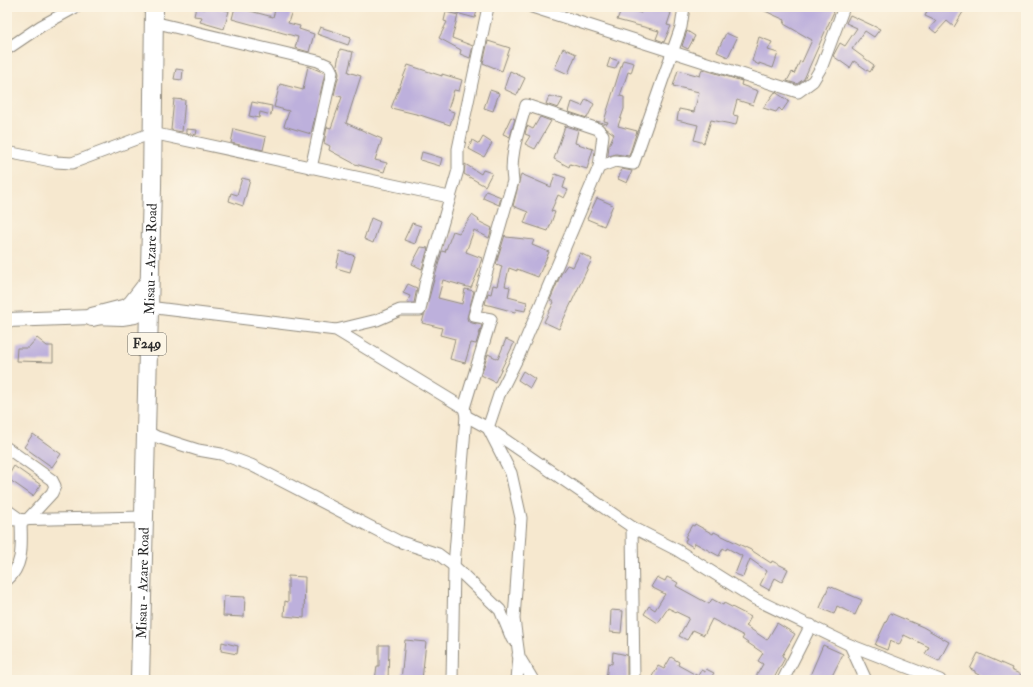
<svg xmlns="http://www.w3.org/2000/svg" width="1033" height="687" viewBox="0 0 1033 687" font-family="'IM FELL Double Pica',serif">
<style>
.building{fill:#bdb0dc}
.lines{fill:none;stroke-linecap:round;stroke-linejoin:round}
.minor-casing{stroke:#908a7d;stroke-width:13}
.tertiary-casing{stroke:#908a7d;stroke-width:16}
.primary-casing{stroke:#908a7d;stroke-width:20}
.minor{stroke:#fff;stroke-width:11}
.tertiary{stroke:#fff;stroke-width:14}
.primary{stroke:#fff;stroke-width:18}
.labels{text-anchor:middle;dominant-baseline:central;stroke-width:3.5;stroke-linejoin:round;paint-order:stroke}
.shield{fill:#fcf5e5;stroke:#6a6863;stroke-width:1}
.shield-label{font-size:13px;font-weight:bold;fill:#2b2b2b}
.street-label{font-size:14px;fill:#2b2b2b;stroke:#fcf5e5}
</style>
<rect width="100%" height="100%" fill="#fcf5e5"/>
<filter id="ink" filterUnits="userSpaceOnUse"><feTurbulence type="fractalNoise" baseFrequency=".025" numOctaves="2"/><feDisplacementMap in="SourceGraphic" scale="8" xChannelSelector="R" yChannelSelector="G"/><feConvolveMatrix kernelMatrix="1 2 1 2 8 2 1 2 1" color-interpolation-filters="sRGB"/></filter>
<filter id="wash" filterUnits="userSpaceOnUse"><feTurbulence type="fractalNoise" baseFrequency=".012" numOctaves="4" result="noise"/><feDisplacementMap in="SourceGraphic" scale="16" xChannelSelector="R" yChannelSelector="G"/><feGaussianBlur stdDeviation="0.9" result="paint"/><feColorMatrix in="noise" values="0 0 0 0 0 0 0 0 0 0 0 0 0 0 0 0 0 1.4 0 .05"/><feComposite in="paint" operator="in"/></filter>
<g filter="url(#wash)">
<rect width="100%" height="100%" fill="#f6e8cf"/>
<g id="blocks">
<g class="building">
<path d="M196 7 204 9V7H213L229 11 224 29 200 22 202 17 194 16Z"/>
<path d="M235 7 273 17 276 7H293L288 23 300 26 299 29 314 34 309 52 295 48 298 37 232 19Z"/>
<path d="M445 7H478L475 18 445 10Z"/>
<path d="M622 7 641 13 642 7H656L671 13 667 25 671 26 664 42 656 39 659 31 617 20Z"/>
<path d="M756 7H836L804 79 797 84 787 81 792 72 794 74 800 61 802 62 812 40 784 24 785 20Z"/>
<path d="M929 7H966L954 27 947 21 936 33 930 28 936 21 925 16Z"/>
<path d="M446 12 458 15 452 38 473 46 470 58 460 54 461 50 439 38 447 22 444 21Z"/>
<path d="M850 15 880 29 874 37 865 31 852 49 874 65 870 72 854 61 850 68 833 56 840 43 845 46 857 28 846 23Z"/>
<path d="M320 27 351 37 348 45 317 34Z"/>
<path d="M687 31 695 36 688 49 682 46Z"/>
<path d="M726 33 737 38 728 57 717 52Z"/>
<path d="M759 37 772 42 768 50 778 53 773 68 759 63V65L752 61Z"/>
<path d="M488 41 510 48 502 71 483 63Z"/>
<path d="M563 48 576 54 568 74 555 68Z"/>
<path d="M340 49 353 52 348 72 361 76 346 123 382 139 375 160 387 163 384 172 355 164 329 150 330 146 324 143 327 127 331 128 342 97 334 95 339 74 337 65Z"/>
<path d="M610 58 619 61 615 69 607 67Z"/>
<path d="M623 60 634 63 631 73 628 72 620 96 624 97V109L618 126 637 131 629 156 616 154 609 156 608 155 609 145 614 134 596 121 607 124 608 122 604 121Z"/>
<path d="M408 65 442 76V74L462 80 459 91 454 90 448 110 454 112 450 125 420 115 391 108Z"/>
<path d="M308 66 325 73 311 134 284 126 289 111 274 107 280 84 303 90Z"/>
<path d="M176 69 183 70 182 80 174 79Z"/>
<path d="M702 69 742 81 741 85 758 91 753 105 737 100 733 115 738 116 736 125 711 120 704 143 694 140 698 125 677 120 679 109 694 112 699 92 673 86 678 70 700 76Z"/>
<path d="M510 71 525 78 517 95 504 89Z"/>
<path d="M490 90 499 93 493 111 484 108Z"/>
<path d="M775 92 789 101 782 111 779 108 776 112 763 108Z"/>
<path d="M549 96 563 99 558 108 546 104Z"/>
<path d="M174 99 185 100 182 132 171 130Z"/>
<path d="M586 99 594 104 587 118 569 112 572 102 582 106Z"/>
<path d="M252 102 272 106 271 115 260 112 259 118 249 116Z"/>
<path d="M511 117 515 119 510 137 503 134Z"/>
<path d="M540 117 551 121 535 149 525 144 530 136 525 134 527 126 533 129Z"/>
<path d="M565 126 578 130 575 143 593 149 587 169 570 164 569 167 554 159Z"/>
<path d="M186 129 197 130 196 135 186 133Z"/>
<path d="M234 129 266 137 263 150 231 143Z"/>
<path d="M483 137 492 143 484 157 469 149 472 140 479 144Z"/>
<path d="M422 152 442 158 440 166 420 160Z"/>
<path d="M465 164 481 174 483 170 492 173 485 186 464 174Z"/>
<path d="M622 169 632 171 627 183 618 179Z"/>
<path d="M521 174 551 187 555 174 566 178 563 188 568 190 564 198 558 195 551 211 555 212 548 231 524 223 528 212 513 206Z"/>
<path d="M242 178 250 180 243 206 229 201 231 193 237 195Z"/>
<path d="M486 191 501 197 499 205 483 198Z"/>
<path d="M597 198 613 205 604 226 587 219Z"/>
<path d="M472 215 479 220 478 221 492 228 489 238 474 230 466 252 482 258 477 274 471 288 443 280 438 298 462 304 465 289 474 291 467 318 468 321 472 323 482 325 476 344 471 343 465 363 450 359 455 339 440 335 442 328 422 323 442 251 445 252 453 231 459 233Z"/>
<path d="M371 218 380 222 373 243 364 239Z"/>
<path d="M412 223 421 226 415 244 404 240Z"/>
<path d="M505 235 506 237 534 240 532 245 549 252 538 277 517 269V271L509 268 505 286 510 287 508 297 527 302 525 311 516 309 515 312 485 304 488 293 491 294 493 285 497 286 502 266 496 264Z"/>
<path d="M421 247 428 248 422 269 412 264Z"/>
<path d="M340 251 355 256 350 272 336 268Z"/>
<path d="M580 253 592 259 559 329 544 322 554 302 550 300 561 274 567 265 573 267Z"/>
<path d="M408 284 417 288 414 303H407L410 296 403 293Z"/>
<path d="M37 338 47 346H53V362L16 361 17 348H28Z"/>
<path d="M506 339 514 343 495 382 481 375 488 354 498 359Z"/>
<path d="M523 371 535 379 530 388 518 380Z"/>
<path d="M33 434 61 454 52 467 24 447Z"/>
<path d="M14 466 41 485 33 496 7 478Z"/>
<path d="M695 524 713 534 714 532 751 550 771 563 772 561 788 569 782 582 775 578 769 590 760 585 767 571 750 559 743 577 735 574 742 556 727 548 726 550 723 548 719 556 695 543 693 547 685 542 687 538 685 537 692 525 694 526Z"/>
<path d="M288 576 305 577 304 618 284 616 285 601 288 602Z"/>
<path d="M657 577 665 581 667 577 673 580 678 583 676 586 709 604 712 599 723 605 724 603 751 617 746 626 767 640 777 623 795 634 782 656 785 658 773 680H754L763 664 758 661 763 653 742 639 744 636 712 619 704 635 693 630 687 640 679 636 689 618 668 608 658 623 644 614 649 606 655 610 665 594 651 587Z"/>
<path d="M829 586 862 600 855 615 837 606 834 614 820 608Z"/>
<path d="M224 596 245 597 244 617 223 616Z"/>
<path d="M611 610 623 611 621 633 610 632Z"/>
<path d="M890 613 923 627 949 642 939 661 925 654 929 647 904 635 899 645 890 641 887 650 875 645Z"/>
<path d="M405 640 426 642 422 680H401Z"/>
<path d="M222 642 238 646 237 654 221 651Z"/>
<path d="M379 645H389L388 680H375L377 666H379Z"/>
<path d="M823 645 843 654 830 680H808Z"/>
<path d="M613 652 627 655V680H606L608 663 612 664Z"/>
<path d="M978 653 1012 668 1011 670 1026 677V680H998L986 676 985 678 975 673V671L970 669Z"/>
<path d="M671 657 679 662 678 665 698 676 701 670 705 672 706 669 714 673 712 676 718 680H650L658 666 664 669Z"/>
</g>
</g>
</g>
<g filter="url(#ink)">
<use href="#blocks" fill-opacity="0" stroke="#908a7d" stroke-width="1"/>
<g class="lines">
<defs>
<g id="minor">
<path d="M532 7 798 92 813 81 822 66 844 7"/>
<path d="M153 22 318 61 329 66 332 72 311 168"/>
<path d="M7 49 41 26 76 7"/>
<path d="M7 152 56 162 72 163 152 133 449 197"/>
<path d="M599 167 615 161 633 164 634 162 681 27 684 7"/>
<path d="M148 307 336 330 464 408 491 319 474 316 513 181C509 155 519 130 526 105L598 129 603 135 599 167 520 353 499 395 488 428 511 473 521 518 514 619 519 656 517 680"/>
<path d="M336 330 377 320 400 310H420L425 284 458 170V149L488 7"/>
<path d="M464 408 466 416 488 428 632 527 677 550 755 599 850 645 940 680"/>
<path d="M146 431 157 437 198 450 221 454 251 465 398 541 438 554 454 566 500 610 512 639"/>
<path d="M7 448 52 480 55 486 52 493 27 520"/>
<path d="M7 510 21 520C21 541 25 565 7 580"/>
<path d="M7 520 143 517"/>
<path d="M632 527 634 680"/>
<path d="M850 645 866 680"/>
<path d="M518 655 533 680"/>
<path d="M452 680 454 566 466 416"/>
<path d="M783 680 811 625"/>
</g>
<path id="tertiary" d="M7 320 92 317 122 318 135 316 148 307"/>
<g id="primary">
<path d="M92 317 127 308 132 304 149 282"/>
<path id="s1" d="M140 680 152 187 154 7"/>
</g>
</defs>
<use href="#minor" class="minor-casing"/>
<use href="#tertiary" class="tertiary-casing"/>
<use href="#primary" class="primary-casing"/>
<use href="#minor" class="minor"/>
<use href="#tertiary" class="tertiary"/>
<use href="#primary" class="primary"/>
</g>
</g>
<g class="labels">
<rect class="shield" x="128" y="333" width="38" height="22" rx="3"/>
<g class="shield-label">
<text x="147" y="344">F249</text>
</g>
<g class="street-label">
<text stroke="none"><textPath href="#s1" startOffset="421">Misau - Azare Road</textPath></text>
<text stroke="none"><textPath href="#s1" startOffset="97">Misau - Azare Road</textPath></text>
</g>
</g>
<rect width="1033" height="687" fill="none" stroke="#fcf5e5" stroke-width="24"/>
</svg>
